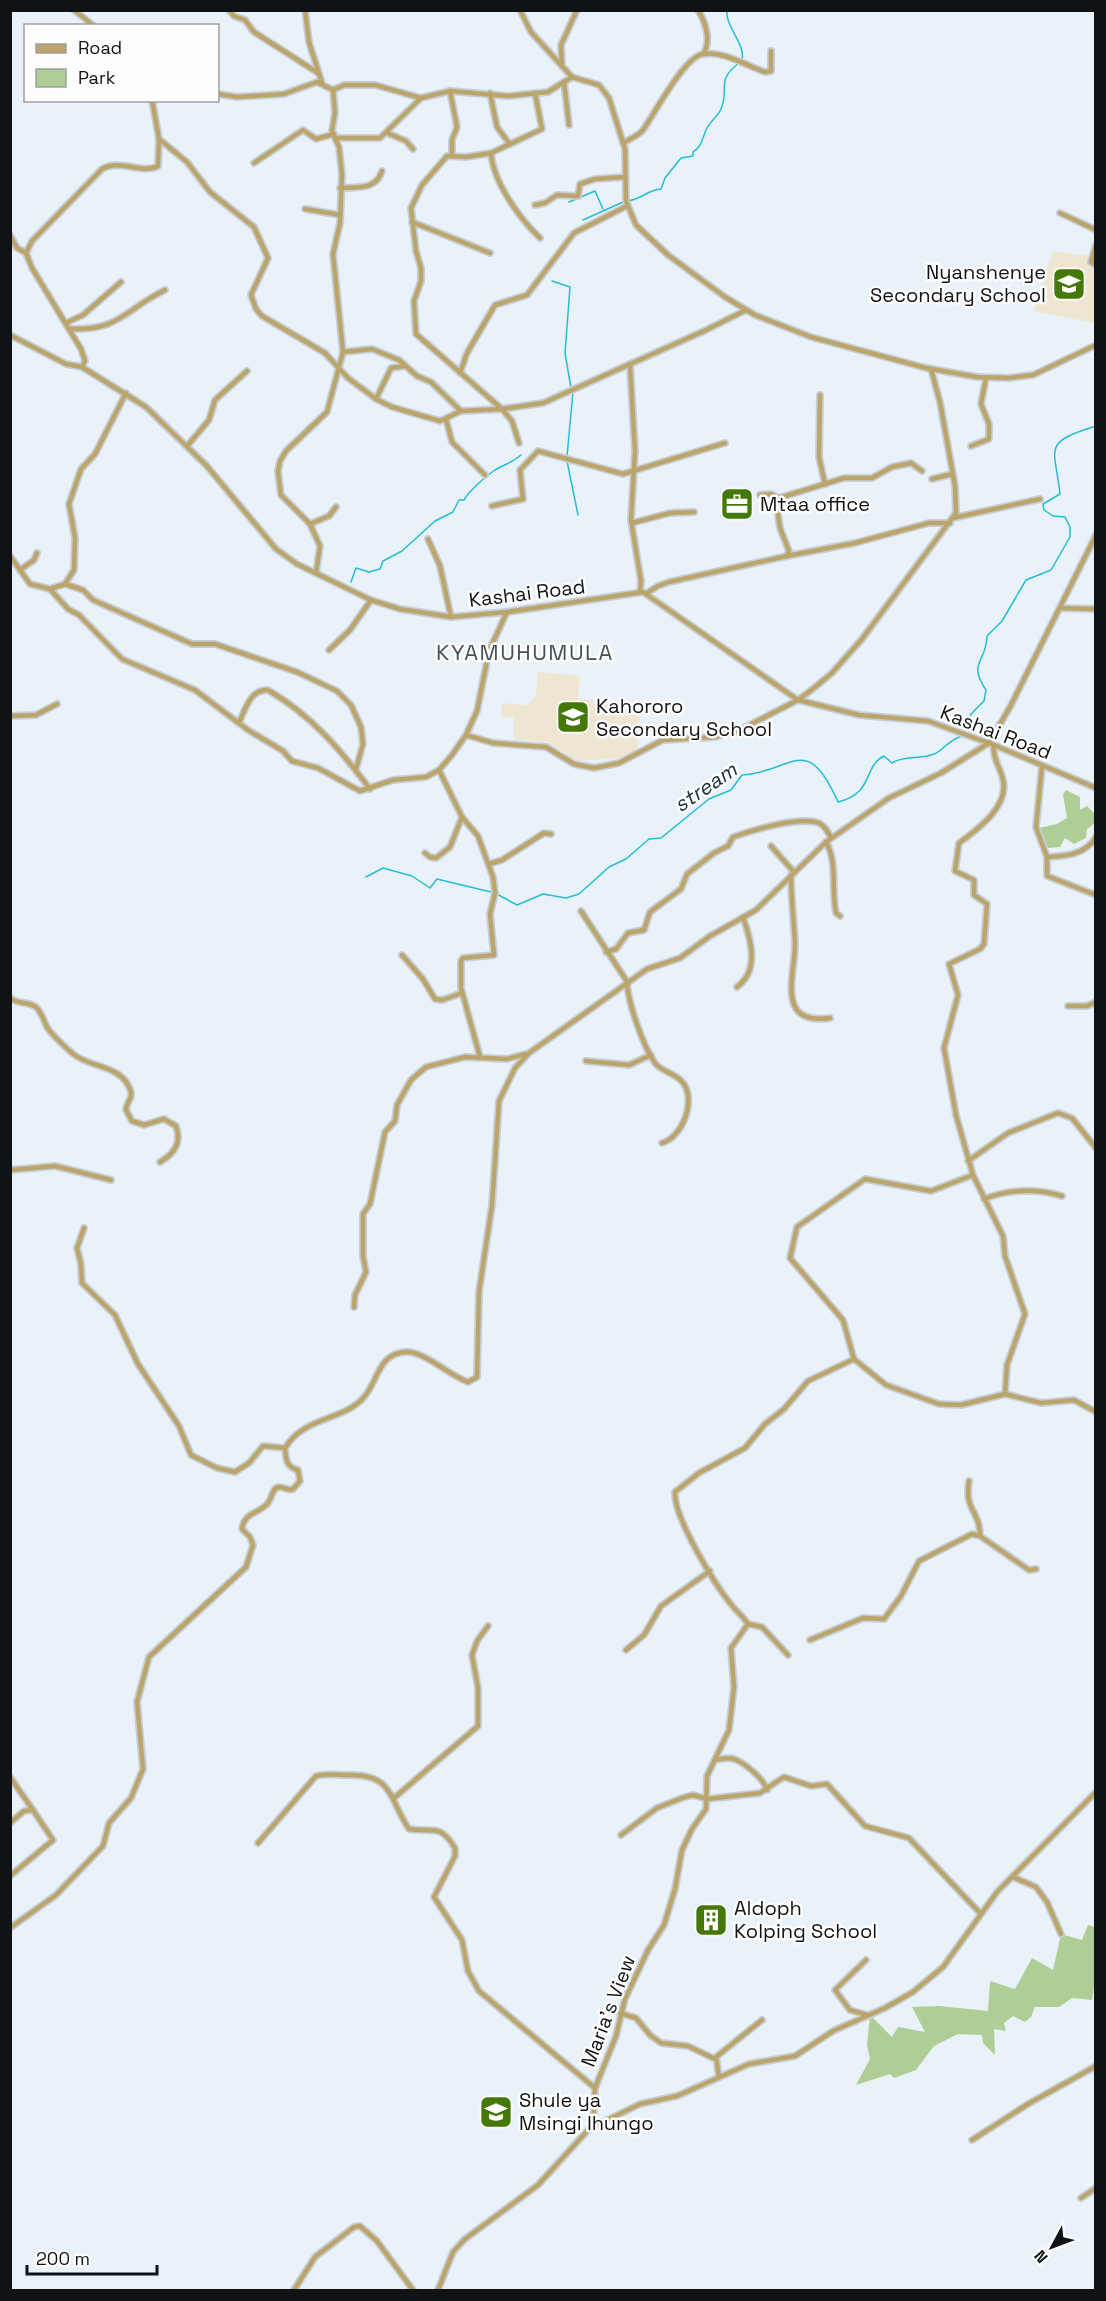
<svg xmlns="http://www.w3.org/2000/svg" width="1106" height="2301" viewBox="0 0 1106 2301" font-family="'Space Grotesk',sans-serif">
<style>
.education{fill:#eee6d0}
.green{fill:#afce95}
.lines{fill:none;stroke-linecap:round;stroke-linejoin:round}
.stream{stroke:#24bed2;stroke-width:1.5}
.minor-casing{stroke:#c6cdd5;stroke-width:8}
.minor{stroke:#bba56a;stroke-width:4.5}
.labels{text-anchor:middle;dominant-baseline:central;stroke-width:5;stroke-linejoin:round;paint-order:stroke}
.poi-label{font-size:20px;fill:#101316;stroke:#fdfdfd;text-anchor:start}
.street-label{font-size:20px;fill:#101316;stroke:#fdfdfd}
.water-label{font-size:21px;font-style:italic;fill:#193134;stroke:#fdfdfd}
.quarter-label{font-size:22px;letter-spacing:1.5px;fill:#4a5057;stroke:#fdfdfd}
</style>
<rect width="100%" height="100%" fill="#e9f1f9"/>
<g class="education">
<path d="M1095 235V323L1033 311 1053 251 1090 256Z"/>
<path d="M538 672 580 676 578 699 656 703 655 712 640 714 637 751 623 758 577 761 547 742 514 739V718L501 716 502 703 527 705 536 696Z"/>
</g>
<g class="green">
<path d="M1066 790 1080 797V810L1087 806 1095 814V823L1087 829 1086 838 1074 844 1065 838 1060 847 1047 848 1039 828 1057 824 1067 818 1063 794Z"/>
<path d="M1088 1925 1095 1927V1981L1092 2000 1072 1998 1059 2007H1035L1031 2017 1025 2022 1013 2016 1004 2023 1006 2031 994 2029 995 2055 983 2043 982 2035 958 2034 934 2046 916 2070 894 2078 890 2074 856 2085 870 2059 867 2045 870 2015 892 2037 898 2027 925 2032 912 2007 939 2006 988 2011 990 1981 1015 1989 1032 1958 1053 1970 1061 1934 1082 1940Z"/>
</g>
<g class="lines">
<g class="stream">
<path d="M727 10C725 27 746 44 742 60"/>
<path d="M627 201C641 200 647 190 661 189L665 178 681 158 693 156V152C703 146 702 137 707 128 711 121 718 116 721 109 730 89 715 81 739 63"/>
<path d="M569 202 595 191 603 209"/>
<path d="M583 220 623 202"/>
<path d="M552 281 570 287 565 353 571 388"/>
<path d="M567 456 573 392"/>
<path d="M567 461 578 515"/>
<path d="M351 582 356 568 369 572 380 569 383 561 402 551 435 521 453 512 459 500H464C468 492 486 476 495 470 505 464 512 463 521 455"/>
<path d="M965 734 971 714 984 701 986 690C967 662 987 662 987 636L1002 621 1026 580 1051 570 1070 537V527L1065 517 1053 516 1044 510 1043 504 1060 494C1055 447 1041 443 1096 426"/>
<path d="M366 877 383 868 412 876 430 888 437 879 495 893 517 905 543 894 566 898 579 894 609 867 626 859 649 839 661 838 709 799 731 790 742 775C793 772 806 730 838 802 874 794 863 766 884 756L892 763C905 755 919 760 934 754 943 751 948 740 962 736"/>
</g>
<defs>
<g id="minor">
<path d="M74 10 94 26"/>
<path d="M229 10 234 16 245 20 254 32 318 73"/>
<path d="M305 10 309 42 322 83"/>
<path d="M520 10 531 32 572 77"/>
<path d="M698 10C706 23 711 40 704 53"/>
<path d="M562 66 561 45 577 10"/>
<path d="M564 82 569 125"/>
<path d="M450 91 457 127 452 140V154"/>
<path d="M490 93 497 127 509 143"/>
<path d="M218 94 237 97 284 94 317 82 333 90 344 85H375L421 98 450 91 507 96 548 92 572 77 599 85 609 98 625 149 626 201 636 225 668 255 725 297 755 315 811 337 926 368 977 377 1008 378 1033 375 1096 345"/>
<path d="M387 133 406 141 413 149"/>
<path d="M336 138H380L421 98"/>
<path d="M159 139 187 162 210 192 254 227 268 258 251 295 256 309 262 316 325 353 348 378 376 399 392 407 440 421 461 411 502 409 543 403 704 331 746 310"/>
<path d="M623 143C630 139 638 136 643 130 655 113 684 57 703 54 722 50 747 66 765 72L771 71V51"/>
<path d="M491 153C493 182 520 219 540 238"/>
<path d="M254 163 303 130 316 139 334 134"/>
<path d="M340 188C358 187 376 190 382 171"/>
<path d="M535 205 545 203 557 195 578 196 580 184 595 179 625 177"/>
<path d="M305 209 340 215"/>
<path d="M1060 213 1096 230"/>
<path d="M412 222 490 253"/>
<path d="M10 235 17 248 26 253"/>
<path d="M1096 245 1091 262 1096 265"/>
<path d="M66 323 83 315 121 282"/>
<path d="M69 329C120 331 124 310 165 290"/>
<path d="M10 335 66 364 82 367 146 407 206 465 276 549 297 564 371 600 400 609 451 617 507 612 643 592 798 700 859 715 928 721 994 745 1096 788"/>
<path d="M343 352 372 349 399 360 417 376 431 382 461 411"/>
<path d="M630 364 635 451 631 520 641 581 640 592"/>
<path d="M82 367 85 361 81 349 32 268 26 253 32 241 102 169C121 158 141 175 158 166L159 139 152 100"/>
<path d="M460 373 467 353 495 305 527 295 574 233 627 206"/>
<path d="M820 395 819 457 825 484"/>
<path d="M376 399 391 368 405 366"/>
<path d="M446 419 452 442 485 475"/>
<path d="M519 443 512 421 502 409 416 334 414 301 421 281V268L416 251 411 208 422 185 447 156 466 157 491 153 542 129 535 93"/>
<path d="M188 445 209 420 215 400 247 371"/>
<path d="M971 446 989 439V424L981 404 986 378"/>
<path d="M932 479 952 474"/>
<path d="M760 495 771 494 778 498"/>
<path d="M492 506 523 499 520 470 538 451 623 474 725 443"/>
<path d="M953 518 1040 499"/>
<path d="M632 523 670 513 694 512"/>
<path d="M310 524 329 516 336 507"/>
<path d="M428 539 440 566 451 617"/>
<path d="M10 556 30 584 50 589 68 609 79 615 122 659 195 690 248 730 283 751 292 761 318 768 360 791 393 780 426 777 439 770 452 755 466 735 477 711 489 651 507 612"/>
<path d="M787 556 855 543 929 523H950"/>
<path d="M20 570 34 560 37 553"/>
<path d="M316 573 320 546 310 524 281 495 278 471 280 461 286 451 327 412 343 352 333 254 340 223 342 175 339 147 332 131 335 112 333 90"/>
<path d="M65 584 83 590 93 600 192 644H215L297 672 337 691 351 705 361 727 363 744 356 769"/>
<path d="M50 589 65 584 74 570 75 538 69 504 81 469 95 454 126 393"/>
<path d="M647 593 658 586 669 582 787 556 789 551 780 528 776 500 779 498 844 478H872L892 467 911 463 922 471"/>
<path d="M1060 608 1096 609"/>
<path d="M329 650 350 630 371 600"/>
<path d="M10 716 36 715 57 704"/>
<path d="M239 723C245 710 250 689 268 690 312 716 339 748 370 789"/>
<path d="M466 735 493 743 546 747 574 764 594 768 619 763 663 740 715 737 738 731 798 700 814 688 832 673 862 639 956 513 955 486 940 402 931 369"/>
<path d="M994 745C992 756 999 766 1002 776 1012 805 978 829 959 843L955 871 974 880V895L987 904 984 944 980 949 949 964 958 995 944 1048 956 1115 973 1175 1003 1236 1005 1256 1025 1314 1007 1365 1005 1394"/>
<path d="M1042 766 1036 827 1047 857V876L1096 895"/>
<path d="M439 770 462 817 478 836 493 877 495 893 490 914 494 955 463 958 461 961V988L480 1057"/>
<path d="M826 842C838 862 831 891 836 913L840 916"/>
<path d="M771 846 793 871"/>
<path d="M425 853 430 857 436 858 450 847 462 817"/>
<path d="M1047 857C1066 856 1085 855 1096 837"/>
<path d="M489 864 502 860 544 833 551 834"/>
<path d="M791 875C791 898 794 921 795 944 795 975 775 1026 830 1018"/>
<path d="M581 911 628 983"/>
<path d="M606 952 616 949 628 933 644 930 650 912 681 889 687 874 714 853 728 846 733 837C753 830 799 816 819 823 825 826 828 832 831 838"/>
<path d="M402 955 423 979 435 999 442 1000 462 993"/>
<path d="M627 984C629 1005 643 1046 655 1063 662 1073 676 1072 684 1084 696 1103 682 1137 662 1143"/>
<path d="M737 987C760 970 751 940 743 917"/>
<path d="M10 998C19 1005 28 1001 36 1007 42 1013 43 1019 47 1027 50 1033 70 1052 76 1056 94 1068 121 1066 130 1089 134 1098 126 1102 126 1110L132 1121 144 1125 164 1119 176 1126C182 1143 174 1154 160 1162"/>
<path d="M1068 1006H1087L1096 1002"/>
<path d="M586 1061 629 1065 651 1055"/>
<path d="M968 1161 1008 1133 1058 1113 1072 1118 1096 1148"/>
<path d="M10 1170 55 1166 111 1180"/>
<path d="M984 1199C1010 1189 1036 1188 1062 1196"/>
<path d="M84 1228 77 1248 81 1264 82 1283 115 1315 138 1364 179 1426 191 1455 217 1468 235 1472 249 1463 263 1446 285 1448"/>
<path d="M354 1307 355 1295 366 1272 363 1256V1214L370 1204 385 1132 395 1121 397 1105 411 1080 426 1067 465 1057 507 1059 526 1054"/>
<path d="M854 1359 843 1320 790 1258 797 1227 865 1179 931 1191 973 1175"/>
<path d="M969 1481C964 1511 980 1510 980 1536"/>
<path d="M748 1624 762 1627 788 1655"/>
<path d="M810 1640 863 1618 884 1619 901 1596 919 1561 972 1534 980 1536 1029 1570 1036 1569"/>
<path d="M626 1650 644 1635 661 1606 710 1571"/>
<path d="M715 1760C721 1759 728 1757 734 1759 745 1763 764 1779 767 1790"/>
<path d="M10 1777 33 1810"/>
<path d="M394 1798 478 1726V1688L472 1655 477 1641 488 1626"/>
<path d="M10 1823 24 1811 33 1810 53 1840 10 1876"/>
<path d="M621 1835 657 1808 682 1798 693 1795 707 1799 760 1793 784 1777 811 1786 827 1784 865 1826 909 1838 980 1913"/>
<path d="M258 1843 316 1776C327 1773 338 1775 349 1775 394 1774 389 1800 409 1829 432 1833 439 1822 455 1848V1856L434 1897 462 1940 468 1971 479 1991 595 2088"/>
<path d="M1013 1877 1036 1887 1047 1902 1061 1934"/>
<path d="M10 1928 56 1895 103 1846 109 1823 131 1798 143 1769 137 1702 149 1657 246 1567 253 1545 250 1537 242 1529C244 1512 259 1514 268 1503 272 1498 272 1488 279 1487 284 1487 287 1491 293 1489L300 1481 298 1470C286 1467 286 1459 285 1448 304 1416 344 1421 364 1397 378 1382 378 1353 406 1352 424 1351 450 1376 468 1382L477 1377 479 1292 492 1205 499 1101 515 1068 529 1053 647 969 680 958 710 936 756 910 826 842 889 798 941 773 989 743 1010 707 1096 535"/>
<path d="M866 1960 835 1990 850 2010 867 2015"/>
<path d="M620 2013 636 2018 650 2035 661 2043 688 2046 715 2059"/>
<path d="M719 2077 716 2057 762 2020"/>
<path d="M593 2127 595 2088 616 2036 625 1999 648 1950 664 1925 675 1889 682 1850 692 1829 706 1809 707 1776 729 1730 734 1687 731 1648 748 1624C743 1616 735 1610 730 1603 714 1583 673 1516 675 1492L699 1473 745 1448 765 1424 784 1409 808 1381 854 1359 886 1385 939 1404 961 1405 1005 1394 1041 1403 1074 1400 1096 1412"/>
<path d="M972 2140 1028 2104 1096 2066"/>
<path d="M1081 2198 1096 2188"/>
<path d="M294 2290 315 2257 354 2227 360 2226 377 2241 413 2290"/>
<path d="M438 2290 453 2252 465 2239 538 2185 589 2129 640 2104 677 2096 749 2064 795 2056 833 2031 885 2008 913 1992 943 1967 997 1892 1096 1792"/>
</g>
</defs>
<use href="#minor" class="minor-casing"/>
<use href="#minor" class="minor"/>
</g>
<defs>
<symbol id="school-square" viewBox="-11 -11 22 22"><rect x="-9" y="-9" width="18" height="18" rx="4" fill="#457907" stroke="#fdfdfd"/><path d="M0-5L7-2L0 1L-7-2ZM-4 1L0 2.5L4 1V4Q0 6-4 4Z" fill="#fff"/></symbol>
<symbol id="office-square" viewBox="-11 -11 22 22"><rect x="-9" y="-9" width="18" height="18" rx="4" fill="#457907" stroke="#fdfdfd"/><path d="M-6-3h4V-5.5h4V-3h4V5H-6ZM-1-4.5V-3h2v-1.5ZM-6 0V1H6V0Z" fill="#fff"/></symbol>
<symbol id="building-square" viewBox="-11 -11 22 22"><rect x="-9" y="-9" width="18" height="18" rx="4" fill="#457907" stroke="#fdfdfd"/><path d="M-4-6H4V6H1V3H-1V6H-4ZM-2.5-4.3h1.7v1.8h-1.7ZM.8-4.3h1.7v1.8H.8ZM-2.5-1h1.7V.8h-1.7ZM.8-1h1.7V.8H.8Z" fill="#fff"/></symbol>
</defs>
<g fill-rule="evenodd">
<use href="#school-square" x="1050" y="265" width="38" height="38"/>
<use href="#office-square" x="718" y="485" width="38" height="38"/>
<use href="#school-square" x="554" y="698" width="38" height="38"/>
<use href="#building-square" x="692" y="1901" width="38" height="38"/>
<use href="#school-square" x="477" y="2093" width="38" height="38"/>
</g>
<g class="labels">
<g class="poi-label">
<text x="1046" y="272" text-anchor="end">Nyanshenye<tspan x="1046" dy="23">Secondary School</tspan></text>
<text x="760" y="504">Mtaa office</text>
<text x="596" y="706">Kahororo<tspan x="596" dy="23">Secondary School</tspan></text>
<text x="734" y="1908">Aldoph<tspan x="734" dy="23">Kolping School</tspan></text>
<text x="519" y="2100">Shule ya<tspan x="519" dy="23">Msingi Ihungo</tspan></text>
</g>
<g class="street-label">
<text transform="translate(527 593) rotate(-7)">Kashai Road</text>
<text transform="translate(996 732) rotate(21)">Kashai Road</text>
<text transform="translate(608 2011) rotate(-69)">Maria's View</text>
</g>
<g class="water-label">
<text transform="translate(705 787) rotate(-34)">stream</text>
</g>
<g class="quarter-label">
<text x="525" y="652">KYAMUHUMULA</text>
</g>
</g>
<rect width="1106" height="2301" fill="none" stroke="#101316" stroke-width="24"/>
<rect x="24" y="24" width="195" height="78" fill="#fdfdfd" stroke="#9e9fa1" stroke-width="1.5"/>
<rect x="36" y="44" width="30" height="9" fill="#bba56a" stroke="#9e9fa1" stroke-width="1.5"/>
<text x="78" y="54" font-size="18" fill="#101316">Road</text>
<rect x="36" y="69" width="30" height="18" fill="#afce95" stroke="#9e9fa1" stroke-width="1.5"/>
<text x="78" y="84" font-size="18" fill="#101316">Park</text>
<g transform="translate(1052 2247) rotate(229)" stroke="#fdfdfd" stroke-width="4.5" paint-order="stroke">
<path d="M0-4.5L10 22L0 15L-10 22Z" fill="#101316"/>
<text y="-9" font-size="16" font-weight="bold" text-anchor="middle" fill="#101316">N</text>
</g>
<path d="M27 2265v9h130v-9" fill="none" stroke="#101316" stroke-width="3"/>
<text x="36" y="2265" font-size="18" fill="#101316" stroke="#fdfdfd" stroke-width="4.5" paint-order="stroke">200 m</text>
</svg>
